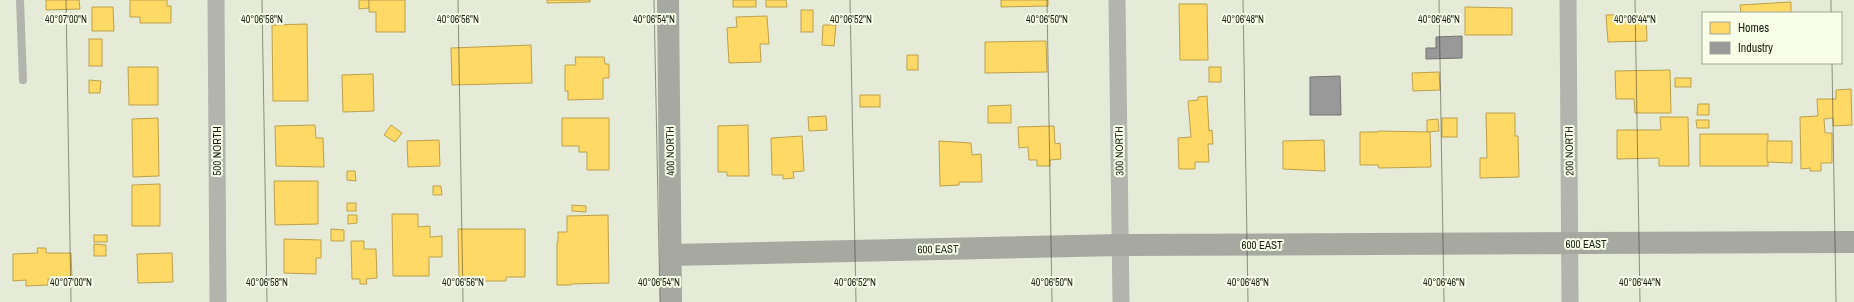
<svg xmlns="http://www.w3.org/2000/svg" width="1854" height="302" viewBox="0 0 1854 302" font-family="'Archivo Narrow',sans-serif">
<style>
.homes{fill:#ffd966;stroke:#bba14d}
.industry{fill:#999;stroke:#747470}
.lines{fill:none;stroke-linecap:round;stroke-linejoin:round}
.lane{stroke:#b2b4ad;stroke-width:8}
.street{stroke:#b2b4ad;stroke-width:17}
.secondary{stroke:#a7a9a1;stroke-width:22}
.ticks{fill:none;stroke:#1c1f12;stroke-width:1;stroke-opacity:0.45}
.labels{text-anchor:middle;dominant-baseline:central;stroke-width:4;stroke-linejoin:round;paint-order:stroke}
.street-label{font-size:11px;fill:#1c1f12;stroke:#f9fee9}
.ticks-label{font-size:10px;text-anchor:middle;fill:#1c1f12;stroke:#f9fee9;stroke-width:4;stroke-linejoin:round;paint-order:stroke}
</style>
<rect width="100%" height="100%" fill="#e6ebd8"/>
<g class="homes">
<path d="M46 0H79L80 9 46 10Z"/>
<path d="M130 0H167V6H171V23H140V17H130Z"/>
<path d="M359 0H369V8L359 9Z"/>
<path d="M369 0H405V32H376V12H369Z"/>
<path d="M547 0H590V2L547 3Z"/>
<rect x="733" y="0" width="23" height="7"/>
<path d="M766 0H786L787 7H766Z"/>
<path d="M1001 0H1048V6L1001 7Z"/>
<path d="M1791 2V13H1741L1740 5Z"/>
<path d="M1179 4H1207L1208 60H1180Z"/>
<path d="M92 7H113L114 31H92Z"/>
<path d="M1465 7 1512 8V35H1465Z"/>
<rect x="801" y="10" width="12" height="22"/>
<path d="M1646 14 1647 41 1608 42 1606 15Z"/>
<path d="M767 16 769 44H760L761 62 729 63 727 28 737 27 736 17Z"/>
<path d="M307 24 308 101H273L272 25Z"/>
<path d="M823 25H836L834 46 822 45Z"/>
<rect x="89" y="39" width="13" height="27"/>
<path d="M1046 41 1047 72 985 73V42Z"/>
<path d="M531 45 532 83 452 85 451 48Z"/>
<rect x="907" y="55" width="11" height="15"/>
<path d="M575 57H604L605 64H609V78H603V99L568 100V91H565V65H576Z"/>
<path d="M128 67H158V105H129Z"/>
<rect x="1209" y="67" width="12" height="15"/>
<path d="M1670 70 1671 113H1635L1634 99H1616L1615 71Z"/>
<path d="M1439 72 1440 90 1413 91 1412 73Z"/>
<path d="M373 74 374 111 343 112 342 75Z"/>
<rect x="1675" y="78" width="16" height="9"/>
<path d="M89 80 101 81 100 93H89Z"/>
<path d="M1851 89 1852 125 1833 126V118L1824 119 1825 133H1832V163H1821V171H1810V168L1801 169 1800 117 1818 116 1817 99H1836V90Z"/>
<rect x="860" y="95" width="20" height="12"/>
<path d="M1207 96 1209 131 1212 130 1213 144H1208L1209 162H1195V169H1179L1178 138 1191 137 1188 101 1198 100V97Z"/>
<path d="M1698 104H1709V115H1697Z"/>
<path d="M1011 105V123H988V106Z"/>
<path d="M1486 113H1515V136H1518L1519 177 1480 178V158H1487Z"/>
<path d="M826 116 827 130 809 131 808 117Z"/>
<path d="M1660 117H1688L1689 166H1659V158L1617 159V130H1661Z"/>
<path d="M158 118 159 176 133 177 132 119Z"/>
<path d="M562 118H609V170H587V152H579V146H562Z"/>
<rect x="1442" y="118" width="15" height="19"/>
<path d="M1438 119 1439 131 1427 132V120Z"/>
<path d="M1696 120H1709V128H1697Z"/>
<path d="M315 125 316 138H323L324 167 276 166 275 126Z"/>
<path d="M391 125 402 133 395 142 384 135Z"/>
<path d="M748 125 749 176H727V172H718V126Z"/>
<path d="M1054 126 1055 144 1060 143 1061 159 1050 160V166H1037V160H1029L1028 147 1019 148 1018 127Z"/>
<path d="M1378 131 1430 132 1431 167 1379 168 1378 165H1360V132H1378Z"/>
<rect x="1700" y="134" width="68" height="32"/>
<path d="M802 136 804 171 793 172 794 178 783 179V175H772L771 138Z"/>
<path d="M439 140 440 166 408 167 407 141Z"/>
<path d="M1324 140 1325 171 1283 169V141Z"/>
<path d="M939 141 971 143 972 155 981 154 982 182H959V185L940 186Z"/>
<path d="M1767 141H1792V163L1767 162Z"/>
<path d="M347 171H355L356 181 347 180Z"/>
<path d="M274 181H318V224L275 225Z"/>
<path d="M160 184V226H132V185Z"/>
<path d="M433 186H441L442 195H433Z"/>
<rect x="347" y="203" width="9" height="8"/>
<path d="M572 205 586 206V212L572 211Z"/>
<path d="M392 214H418V227L430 226V237L442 236V257H429V276H393Z"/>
<path d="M348 215H357V223L348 224Z"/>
<path d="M608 215 609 283 571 284V285H557V242H558V232H567V216Z"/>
<path d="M331 229 344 230V241H331Z"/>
<path d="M458 229H525V277H506V281H477V277H459Z"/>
<rect x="94" y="235" width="13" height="7"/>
<path d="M284 239 321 240V258H316V274L284 273Z"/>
<path d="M351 241H364V249H376L377 278 366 279 367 284H360V279H352Z"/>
<path d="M94 244 106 245V256H94Z"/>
<path d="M37 248H46V253H71L72 279H48V285L26 286V280L13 281V254L38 253Z"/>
<path d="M172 253 173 282 138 283 137 254Z"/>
</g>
<g class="industry">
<path d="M1462 36V58L1426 59V48H1436V37Z"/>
<path d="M1340 76 1341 115H1310V77Z"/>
</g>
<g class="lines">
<path class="lane" d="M20 0 23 80"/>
<g class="street">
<path d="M216 0 218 302"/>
<path d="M1117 0 1121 302"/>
<path d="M1568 0 1570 302"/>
</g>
<g class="secondary">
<path d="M668 0 671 302"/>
<path d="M671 255 1120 245 1854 242"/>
</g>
</g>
<path class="ticks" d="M66 0 71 302M262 0 267 302M458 0 463 302M654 0 660 302M850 0 856 302M1047 0 1052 302M1243 0 1248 302M1439 0 1444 302M1635 0 1640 302M1831 0V13M1832 63 1836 302"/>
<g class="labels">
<g class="street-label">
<text transform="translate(217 151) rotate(-90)">500 NORTH</text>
<text transform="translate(670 151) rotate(-91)">400 NORTH</text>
<text transform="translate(1119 151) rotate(-91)">300 NORTH</text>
<text transform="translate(1569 151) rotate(-91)">200 NORTH</text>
<text x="1586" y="244">600 EAST</text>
<text x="1262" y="245">600 EAST</text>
<text transform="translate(938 249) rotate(-1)">600 EAST</text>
</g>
</g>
<g class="ticks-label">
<text x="66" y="23">40°07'00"N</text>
<text x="262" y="23">40°06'58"N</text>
<text x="458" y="23">40°06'56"N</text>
<text x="654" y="23">40°06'54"N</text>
<text x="851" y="23">40°06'52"N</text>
<text x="1047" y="23">40°06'50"N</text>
<text x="1243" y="23">40°06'48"N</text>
<text x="1439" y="23">40°06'46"N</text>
<text x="1635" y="23">40°06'44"N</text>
<text x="71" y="286">40°07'00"N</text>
<text x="267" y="286">40°06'58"N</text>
<text x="463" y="286">40°06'56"N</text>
<text x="659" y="286">40°06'54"N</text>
<text x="855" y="286">40°06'52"N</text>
<text x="1052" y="286">40°06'50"N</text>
<text x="1248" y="286">40°06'48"N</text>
<text x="1444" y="286">40°06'46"N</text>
<text x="1640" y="286">40°06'44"N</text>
</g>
<rect x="1702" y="12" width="140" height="52" fill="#f9fee9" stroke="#a1a593"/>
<rect x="1710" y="22" width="20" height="12" fill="#ffd966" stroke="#a1a593"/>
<text x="1738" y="32" font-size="12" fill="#1c1f12">Homes</text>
<rect x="1710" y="42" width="20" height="12" fill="#999999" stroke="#a1a593"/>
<text x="1738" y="52" font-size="12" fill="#1c1f12">Industry</text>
</svg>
